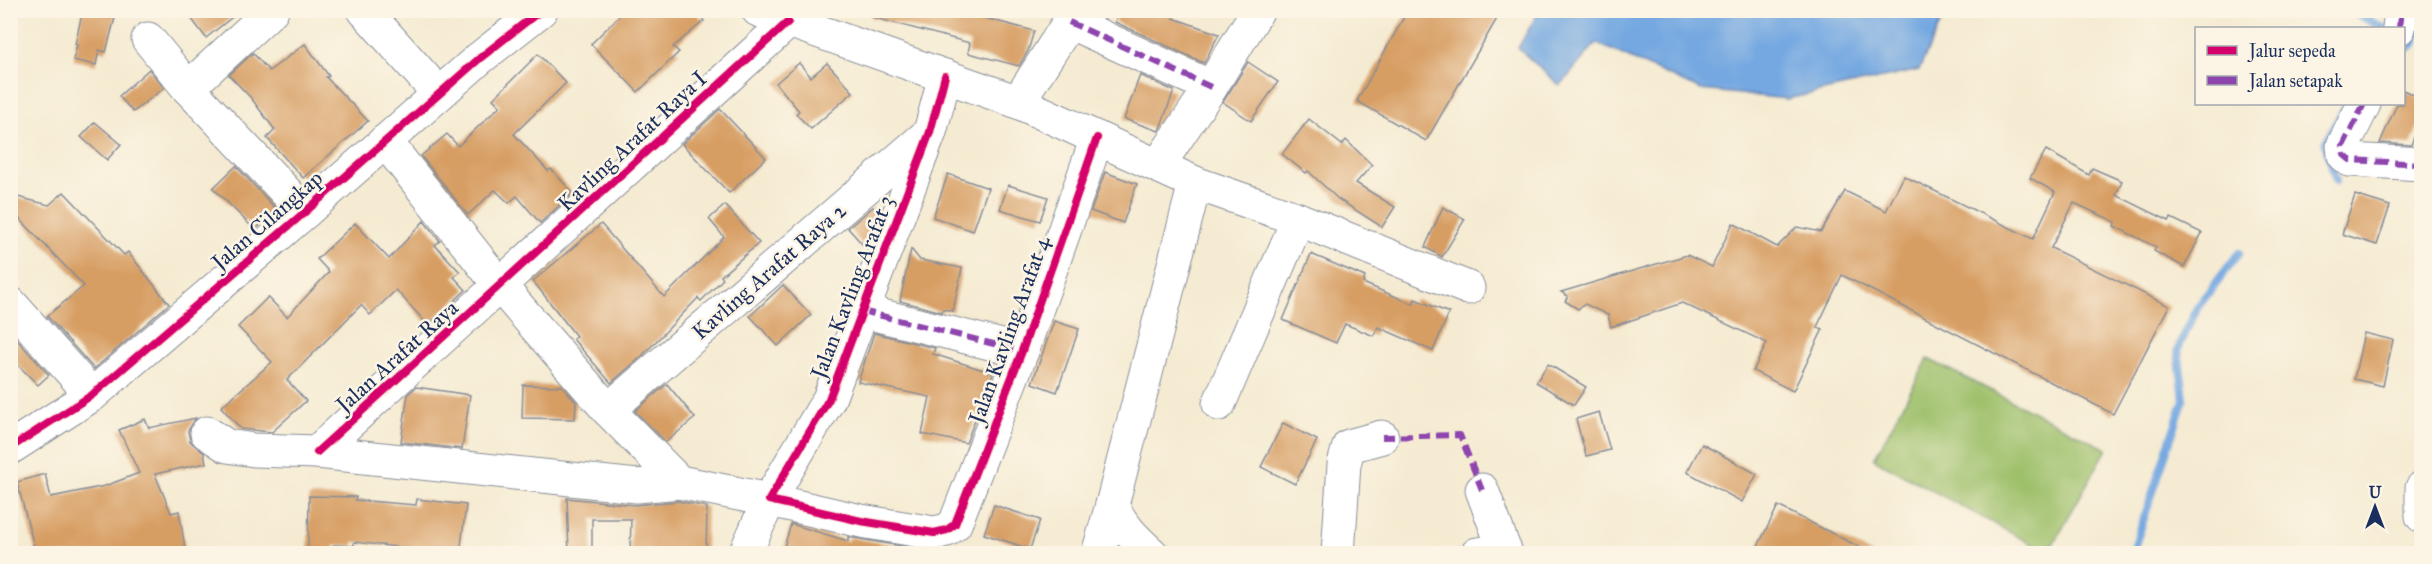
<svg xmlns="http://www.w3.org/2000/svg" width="2432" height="564" viewBox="0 0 2432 564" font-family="'IM FELL Great Primer',serif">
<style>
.green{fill:#9ec06a;stroke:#5c7864;stroke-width:1.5}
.water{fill:#75a8e1;stroke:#486ca0;stroke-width:1.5}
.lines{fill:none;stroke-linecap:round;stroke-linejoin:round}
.stream{stroke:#75a8e1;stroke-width:8}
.building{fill:#d79e63}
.minor-casing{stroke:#888d98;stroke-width:35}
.minor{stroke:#fff;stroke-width:33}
.quiet{stroke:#8e44ad;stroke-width:6;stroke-dasharray:12 6;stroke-linecap:butt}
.cycleway-casing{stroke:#fcf5e5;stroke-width:11}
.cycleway{stroke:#d6006c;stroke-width:8}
.labels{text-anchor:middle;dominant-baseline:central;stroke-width:5;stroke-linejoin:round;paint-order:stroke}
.street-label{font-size:22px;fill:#1b2f5e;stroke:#fcf5e5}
</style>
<rect width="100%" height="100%" fill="#fcf5e5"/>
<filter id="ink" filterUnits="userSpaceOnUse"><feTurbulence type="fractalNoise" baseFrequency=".0167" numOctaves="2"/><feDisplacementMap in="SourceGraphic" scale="12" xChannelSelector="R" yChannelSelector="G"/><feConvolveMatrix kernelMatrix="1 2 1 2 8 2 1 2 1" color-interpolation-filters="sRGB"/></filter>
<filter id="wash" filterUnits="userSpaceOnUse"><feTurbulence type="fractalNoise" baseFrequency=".008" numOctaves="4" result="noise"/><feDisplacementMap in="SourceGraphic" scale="24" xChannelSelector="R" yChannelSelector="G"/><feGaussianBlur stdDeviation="1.35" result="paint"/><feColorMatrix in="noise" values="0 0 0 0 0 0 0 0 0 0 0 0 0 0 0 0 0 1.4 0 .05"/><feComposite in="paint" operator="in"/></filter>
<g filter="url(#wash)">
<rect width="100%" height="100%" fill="#f5ebd2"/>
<path class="green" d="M1928 359 2107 449 2048 553 1874 459Z"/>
<path class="water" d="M1539 11V10L1946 11 1919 70 1787 99 1701 90 1596 43 1560 86 1518 48Z"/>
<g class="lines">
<g class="stream">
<path d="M2348 10 2384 28"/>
<path d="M2404 51 2414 44 2422 13"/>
<path d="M2336 181 2325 143 2344 108"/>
<path d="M2132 554 2184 399 2178 349 2197 308 2239 253"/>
</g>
</g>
<g id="blocks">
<g class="building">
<path d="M83 10H117L106 52 99 50 96 65 73 60 77 45 75 44Z"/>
<path d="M185 10H241L206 38Z"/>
<path d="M625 10H694L704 21 673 47 679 52 638 92 591 44Z"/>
<path d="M872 10H954L1034 31 1028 51 1019 66 968 53 970 43 871 17Z"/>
<path d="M1119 10H1175L1173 18 1219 34 1204 63 1115 22Z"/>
<path d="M1408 10H1502L1426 141 1357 101Z"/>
<path d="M305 44 329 76 326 77 368 121 303 178 267 138 275 130 251 98 229 75 253 53 269 71Z"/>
<path d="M538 54 566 83 514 134 548 171 551 169 573 193 540 223 517 196 509 203 495 190 468 215 421 156 447 134 458 146 500 106 493 99Z"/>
<path d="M1248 62 1278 82 1251 121 1223 102Z"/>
<path d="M799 63 811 77 827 63 853 92 811 129 796 114 799 111 776 83Z"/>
<path d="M149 69 164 88 133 112 119 96Z"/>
<path d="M1140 75 1174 91 1159 131 1124 119Z"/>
<path d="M2403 90 2421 98V119L2411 145 2380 143 2397 104H2403Z"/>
<path d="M720 109 766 158 729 193 682 144Z"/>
<path d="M1309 119 1342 145 1346 140 1372 165 1356 183 1395 207 1382 227 1338 199 1308 171 1306 173 1282 154Z"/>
<path d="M95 122 121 144 107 160 81 137Z"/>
<path d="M2046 150 2089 175 2092 168 2122 181 2116 195 2169 221 2171 218 2202 233 2184 267 2154 251 2156 247 2114 226 2116 222 2074 203 2051 248 2169 306 2113 414 1842 275 1817 327 1823 329 1793 391 1753 371 1767 343 1682 303 1611 327 1608 315 1585 304 1578 309 1565 301 1568 296 1561 292 1687 255 1712 267 1733 223 1777 247 1797 227 1821 232 1845 191 1886 211 1904 176 2033 239 2055 192 2030 178Z"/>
<path d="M236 166 276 209 255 230 213 188Z"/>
<path d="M1105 172 1137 184 1123 223 1091 211Z"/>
<path d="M948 174 988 188 973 231 933 217Z"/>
<path d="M1008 185 1048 197 1040 221 1000 209Z"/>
<path d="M64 192 124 255 128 252 169 304 94 369 47 316 84 286 20 219 10 216V195L49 205Z"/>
<path d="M2355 195 2390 206 2377 245 2342 234Z"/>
<path d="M725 205 759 243 721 276 723 279 701 301 698 298 642 356 611 383 573 339 576 336 533 281 601 224 664 297 724 237 709 219Z"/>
<path d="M873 207 879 214 869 240 863 245 848 228Z"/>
<path d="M1443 207 1465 219 1442 257 1425 247Z"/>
<path d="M424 221 440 241 435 245 460 272 454 277 466 290 428 325 396 290 370 315 361 305 287 380 306 401 272 432 241 429 221 407 272 362 238 327 268 297 287 317 329 272 317 259 355 223 389 259Z"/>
<path d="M911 249 920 260 962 268 953 311 943 309 942 312 900 301Z"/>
<path d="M1311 254 1365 277 1363 283 1413 304 1415 299 1449 313 1433 351 1378 327 1374 336 1345 324 1336 343 1283 320Z"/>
<path d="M783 285 811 315 778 346 750 316Z"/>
<path d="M1054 321 1079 329 1057 392 1032 383Z"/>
<path d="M10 332 49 375 38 385 10 357Z"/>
<path d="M874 333 935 348 933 354 993 373 966 443 922 434 930 397 858 382Z"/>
<path d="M2364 333 2393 340 2383 386 2354 379Z"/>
<path d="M1548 364 1586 387 1574 405 1536 382Z"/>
<path d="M667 384 695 418 666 442 635 411Z"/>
<path d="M523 385 562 386 576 402 575 419 522 418Z"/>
<path d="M416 387 470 395 462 449 401 442 408 394Z"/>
<path d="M1599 412 1610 450 1586 456 1576 419Z"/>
<path d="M196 418 188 431 190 441 204 453 206 463 155 474 171 513 179 511 186 554H36L17 482 45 474 51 497 105 486 139 473 119 430 145 419 149 428Z"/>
<path d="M1283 423 1317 440 1295 484 1261 467Z"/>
<path d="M1702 444 1757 474 1742 502 1687 472Z"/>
<path d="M309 496 356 497 355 500 416 505 417 499 466 505 460 554 354 542V546L334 545V554H308Z"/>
<path d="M567 498 635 505 678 501 707 507 706 554H630L631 519H592V554H569Z"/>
<path d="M994 505 1040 520 1030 549 984 534Z"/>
<path d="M1778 506 1873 554H1754Z"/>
<path d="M791 524 848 541V537L906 547V554H796L783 550Z"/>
</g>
</g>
</g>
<g filter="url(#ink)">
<use href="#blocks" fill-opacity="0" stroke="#888d98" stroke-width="1.5"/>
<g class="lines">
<defs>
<g id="minor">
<path d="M364 10 439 94"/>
<path d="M758 10 1018 102 1195 183 1298 219 1468 288"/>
<path d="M1069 22 1211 87"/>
<path d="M2399 28 2401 10"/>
<path d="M148 39 188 88 305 212"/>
<path d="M945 76 930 132 829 399 769 500 861 521 934 533 947 530 955 524 1022 351 1097 138"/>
<path d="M188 88 272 10"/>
<path d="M1018 102 1077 10"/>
<path d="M2364 104 2343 146 2344 155 2350 160 2422 164"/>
<path d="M385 141 501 287 608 410 679 482 769 500 745 554"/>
<path d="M1158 166 1211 87 1258 10"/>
<path d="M10 303 92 395"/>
<path d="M862 311 1022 351"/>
<path d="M1219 404 1298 219"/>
<path d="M608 410 927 135"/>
<path d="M207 433 227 446 254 450 317 452 637 486 679 482"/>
<path d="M10 448 92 395 305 212 480 58 541 10"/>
<path d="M317 452 788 22"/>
<path d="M2422 488V516"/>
<path d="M1482 490 1506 554"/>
<path d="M1098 554 1112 505"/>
<path d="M1152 554C1135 539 1121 525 1112 505L1195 183"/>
<path d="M1338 554 1344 464 1349 446 1382 437"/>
<path d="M1477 554 1505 550"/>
</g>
</defs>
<use href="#minor" class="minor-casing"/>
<use href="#minor" class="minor"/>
<g class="quiet">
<path d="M1069 22 1211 87"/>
<path d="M2399 28 2401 10"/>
<path d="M2364 104 2343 146 2344 155 2350 160 2422 164"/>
<path d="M862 311 1022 351"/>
<path d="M1382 437 1460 435 1482 490"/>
</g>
<defs>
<g id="cycleway">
<path d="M945 76 930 132 829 399 769 500 861 521 934 533 947 530 955 524 1022 351 1097 138"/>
<path d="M10 448 92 395 305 212 480 58 541 10"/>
<path d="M317 452 788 22"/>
</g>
</defs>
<use href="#cycleway" class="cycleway-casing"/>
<use href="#cycleway" class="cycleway"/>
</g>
</g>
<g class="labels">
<g class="street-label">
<text transform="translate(632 141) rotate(-43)">Kavling Arafat Raya I</text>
<text transform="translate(267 220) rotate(-41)">Jalan Cilangkap</text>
<text transform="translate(769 271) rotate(-41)">Kavling Arafat Raya 2</text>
<text transform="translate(852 287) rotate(-69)">Jalan Kavling Arafat 3</text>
<text transform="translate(1009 330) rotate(-70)">Jalan Kavling Arafat 4</text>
<text transform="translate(397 356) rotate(-42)">Jalan Arafat Raya</text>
</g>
</g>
<rect width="2432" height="564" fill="none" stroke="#fcf5e5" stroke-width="36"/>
<rect x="2195" y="27" width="210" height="78" fill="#fcf5e5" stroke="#a2a6af" stroke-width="1.5"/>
<rect x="2207" y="46" width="30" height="9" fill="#d6006c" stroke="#a2a6af" stroke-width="1.5"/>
<text x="2249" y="57" font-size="18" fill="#1b2f5e">Jalur sepeda</text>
<rect x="2207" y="76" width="30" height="9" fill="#8e44ad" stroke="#a2a6af" stroke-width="1.5"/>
<text x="2249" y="87" font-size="18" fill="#1b2f5e">Jalan setapak</text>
<g transform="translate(2375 507)" stroke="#fcf5e5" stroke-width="4.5" paint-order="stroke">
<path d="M0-4.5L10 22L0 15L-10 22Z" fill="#1b2f5e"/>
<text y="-9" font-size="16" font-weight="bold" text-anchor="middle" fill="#1b2f5e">U</text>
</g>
</svg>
